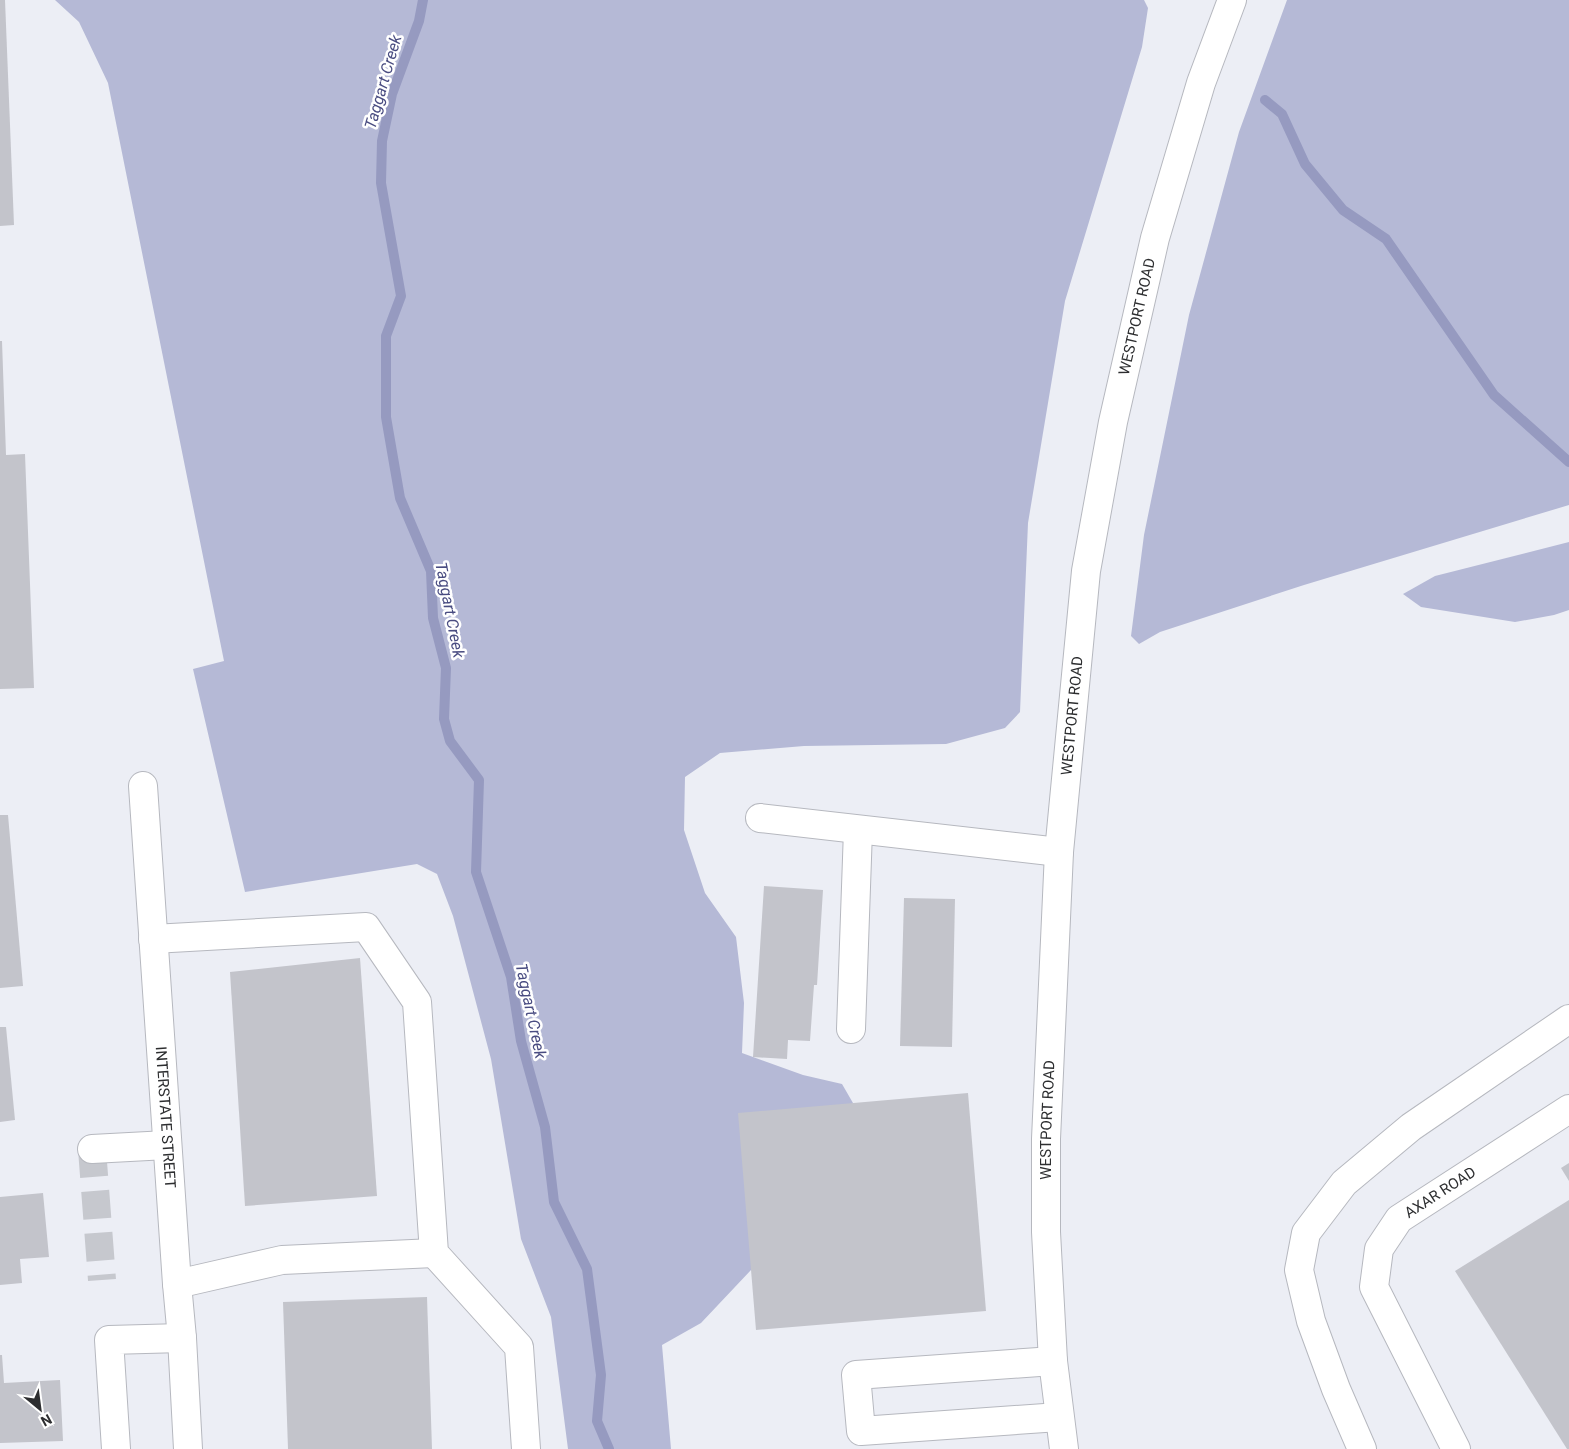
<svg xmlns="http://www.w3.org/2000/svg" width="1569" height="1449" viewBox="0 0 1569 1449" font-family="Roboto,sans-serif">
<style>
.green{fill:#b5b9d6}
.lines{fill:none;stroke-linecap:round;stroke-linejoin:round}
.stream{stroke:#969ac0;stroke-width:10}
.building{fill:#c3c4cb}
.minor-tunnel{stroke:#c6c8ce;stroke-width:28;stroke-dasharray:28 14;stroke-linecap:butt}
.minor-casing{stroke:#b6b8bf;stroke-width:30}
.minor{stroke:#fff;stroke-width:28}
.labels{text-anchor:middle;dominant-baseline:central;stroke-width:5;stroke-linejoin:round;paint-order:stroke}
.street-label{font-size:15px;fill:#2d2e30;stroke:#fff}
.water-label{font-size:16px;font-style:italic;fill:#494c81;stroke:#fff}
</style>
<rect width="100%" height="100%" fill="#eceef5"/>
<g class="green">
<path d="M55 0H1144L1148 8 1142 47 1065 301 1028 523 1020 712 1005 728 946 744 804 746 720 753 685 777 684 830 705 893 736 937 744 1003 742 1053 803 1075 842 1084 853 1103 751 1270 701 1323 662 1345 671 1449H568L551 1317 521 1239 491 1059 453 916 437 874 417 864 245 892 193 669 224 661 108 83 79 22Z"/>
<path d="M1287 0H1569V505L1304 585 1160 632 1139 644 1131 636 1144 535 1189 315 1239 132Z"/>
<path d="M1569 542V610L1554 615 1515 622 1421 607 1403 594 1435 576Z"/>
</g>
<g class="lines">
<g class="stream">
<path d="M423 0 419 21 392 94 382 141 381 183 401 296 386 336V417L400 498 431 571 433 618 446 668 444 719 450 741 479 780 476 872 511 977 521 1041 545 1127 554 1202 587 1269 601 1375 597 1421 609 1449"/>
<path d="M1265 100 1282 114 1305 164 1343 210 1386 239 1494 395 1569 462"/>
</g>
</g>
<g class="building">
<path d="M0 0H5L14 225 0 226Z"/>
<path d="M0 341H2L6 455 25 454 34 688 0 689Z"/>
<path d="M0 815H8L23 986 0 988Z"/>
<path d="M764 886 823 890 817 985H814L810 1041 788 1040 787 1059 753 1057Z"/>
<path d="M904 898 955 899 952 1047 900 1046Z"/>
<path d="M360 958 377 1196 245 1206 230 972Z"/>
<path d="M0 1027H6L15 1120 0 1122Z"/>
<path d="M968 1093 986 1311 756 1330 738 1113Z"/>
<path d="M1569 1163V1181L1561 1168Z"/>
<path d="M43 1193 49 1257 20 1259 22 1283 0 1285V1197Z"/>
<path d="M1569 1200V1449H1567L1455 1271Z"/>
<path d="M427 1297 432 1449H288L283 1302Z"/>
<path d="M0 1355H2L4 1383 60 1380 63 1441 0 1443Z"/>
</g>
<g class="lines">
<path class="minor-tunnel" d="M92 1149 102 1280"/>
<defs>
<g id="minor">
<path id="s1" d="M143 786 177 1284 182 1338 188 1449"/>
<path d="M760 818 1059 852"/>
<path d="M153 939 366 927 417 1002 434 1253 519 1347 526 1449"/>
<path d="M851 1029 858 830"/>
<path d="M92 1149 167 1145"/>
<path d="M177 1284 282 1260 434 1253"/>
<path d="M1053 1361 856 1375 861 1431 1059 1417"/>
<path d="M116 1449 109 1340 182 1338"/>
<path id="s2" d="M1064 1449 1053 1361 1046 1232V1139L1059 852 1086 571 1113 422 1155 238 1201 83 1232 0"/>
<path d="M1362 1449 1336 1389 1311 1321 1299 1270 1306 1233 1344 1183 1411 1127 1569 1019"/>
<path id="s3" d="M1456 1449 1374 1287 1379 1249 1399 1219 1569 1109"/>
</g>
</defs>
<use href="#minor" class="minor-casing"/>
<use href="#minor" class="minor"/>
</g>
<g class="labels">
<g class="street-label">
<text stroke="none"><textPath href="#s2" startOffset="1140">WESTPORT ROAD</textPath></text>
<text stroke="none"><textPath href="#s2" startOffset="735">WESTPORT ROAD</textPath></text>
<text stroke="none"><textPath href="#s1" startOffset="332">INTERSTATE STREET</textPath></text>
<text stroke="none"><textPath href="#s2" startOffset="330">WESTPORT ROAD</textPath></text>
<text stroke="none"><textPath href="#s3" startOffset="305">AXAR ROAD</textPath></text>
</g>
<g class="water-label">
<text transform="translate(383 82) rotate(-74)">Taggart Creek</text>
<text transform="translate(450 610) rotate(79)">Taggart Creek</text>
<text transform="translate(531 1011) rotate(78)">Taggart Creek</text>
</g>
</g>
<g transform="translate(40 1409) rotate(151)" stroke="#ffffff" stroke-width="4" paint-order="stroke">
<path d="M0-4L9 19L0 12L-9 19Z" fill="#2d2e30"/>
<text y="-8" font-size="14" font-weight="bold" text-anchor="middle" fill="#2d2e30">N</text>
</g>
</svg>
